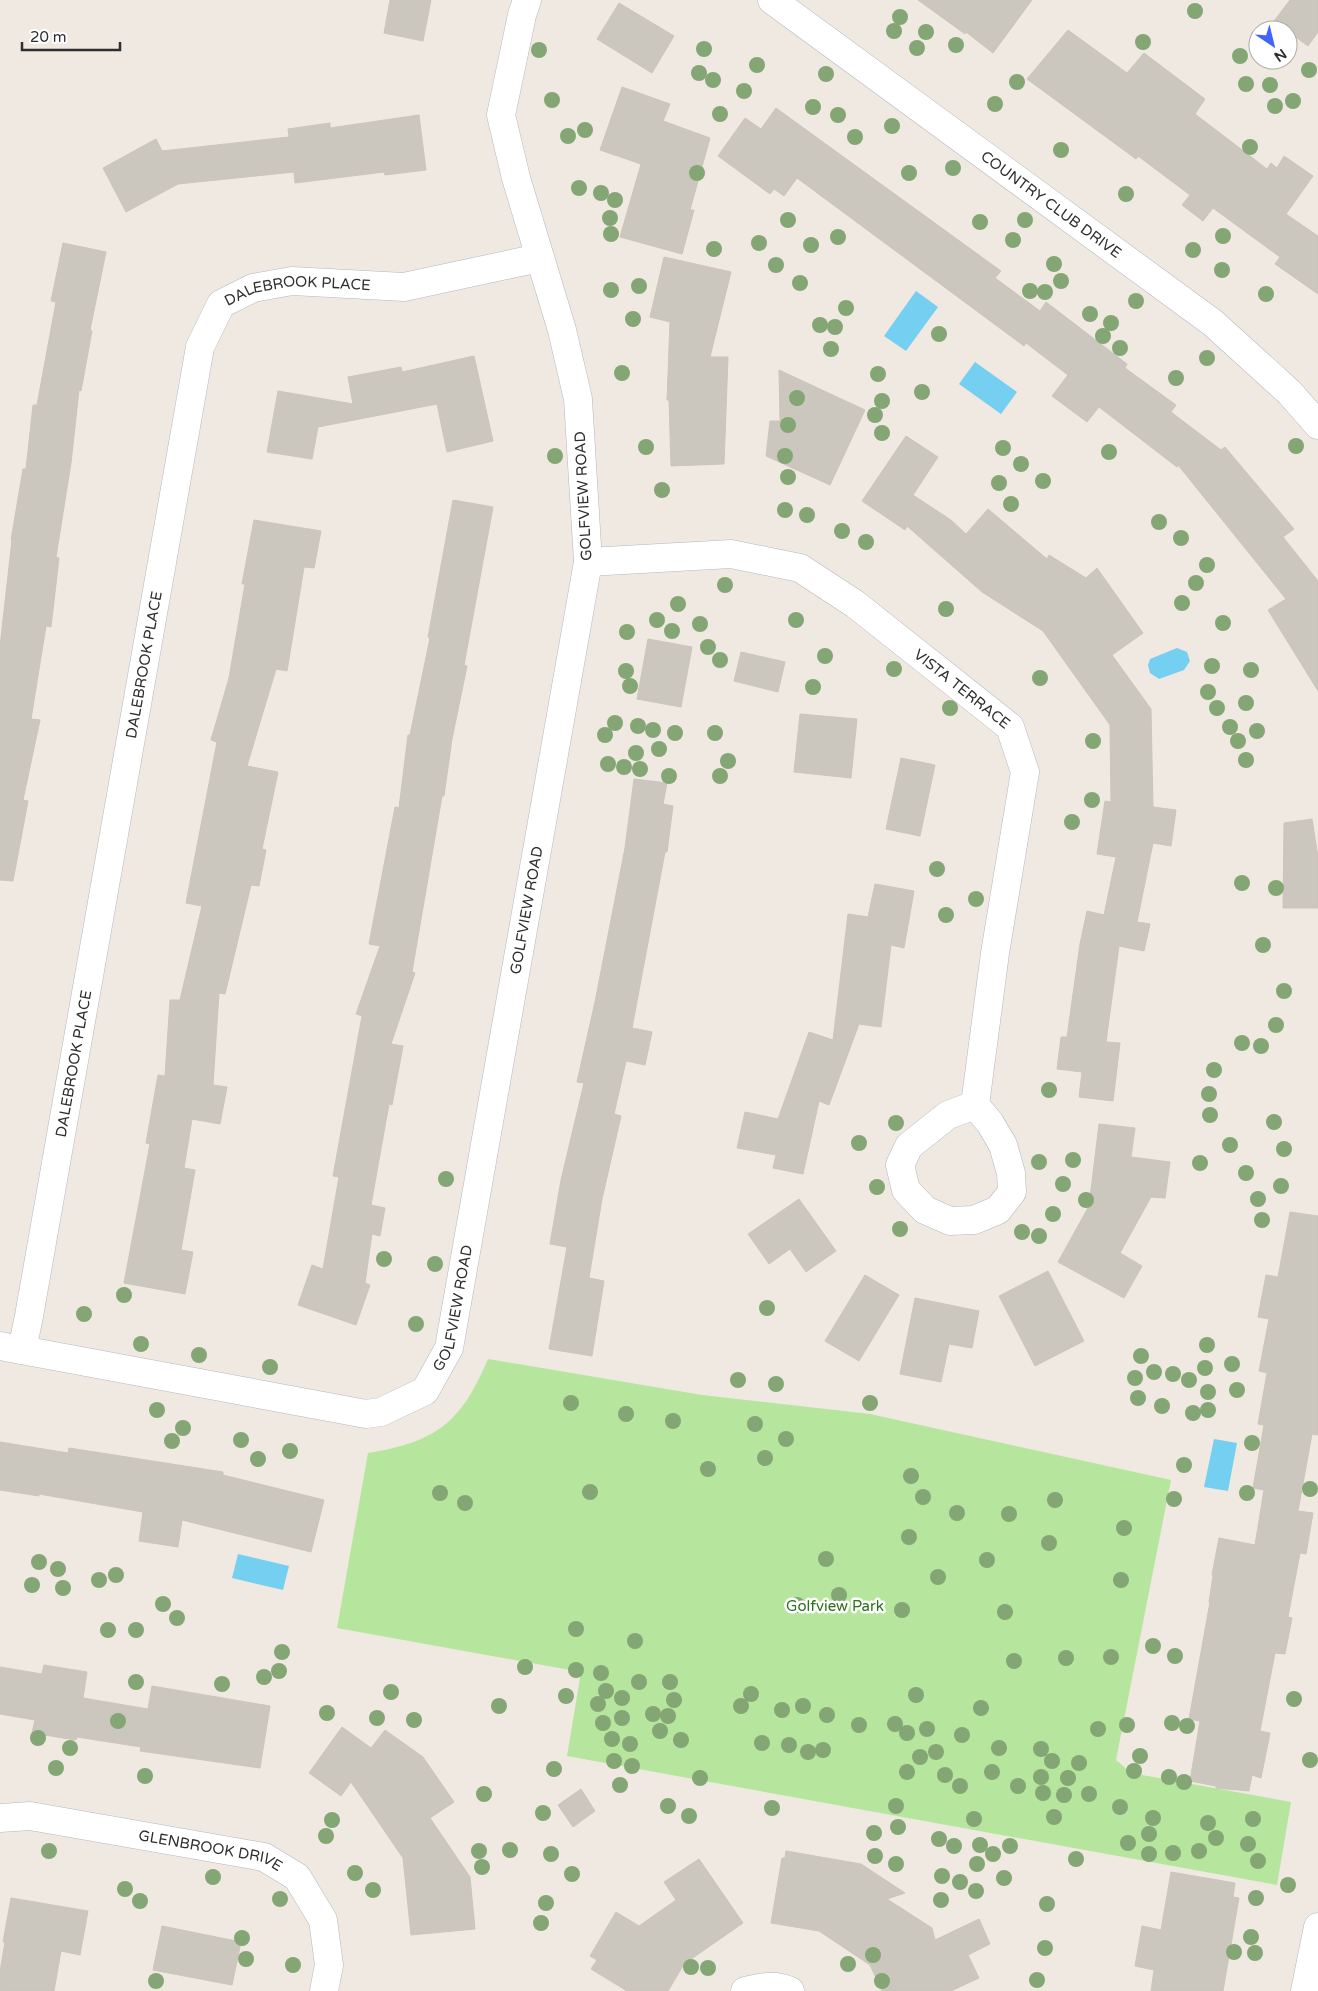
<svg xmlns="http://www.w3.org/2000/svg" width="1318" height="1991" viewBox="0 0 1318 1991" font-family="'Varela Round',sans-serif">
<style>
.green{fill:#b6e59e}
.water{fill:#75cff0}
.building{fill:#cbc7bf;stroke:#cbc5ba}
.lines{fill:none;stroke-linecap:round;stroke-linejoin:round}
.minor-casing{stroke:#b4b7c1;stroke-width:29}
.minor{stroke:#fff;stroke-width:28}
.tree{fill:#84a574}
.labels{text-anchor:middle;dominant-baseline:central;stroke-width:5;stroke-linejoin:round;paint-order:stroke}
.street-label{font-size:15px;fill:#2e2e2e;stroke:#fff}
.park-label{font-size:15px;fill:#2c6e1b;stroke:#fff}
</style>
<rect width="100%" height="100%" fill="#efe9e1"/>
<path class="green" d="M488 1359 702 1395 870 1414 1171 1480 1116 1760 1131 1773 1291 1802 1277 1885 567 1756 581 1672 337 1628 368 1453C436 1442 461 1423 488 1359Z"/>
<g class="water">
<path d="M916 291 938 307 906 351 884 336Z"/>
<path d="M975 362 1017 392 1001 414 959 384Z"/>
<path d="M1177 648 1187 652 1190 661 1184 670 1159 679 1150 673 1148 665 1150 659Z"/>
<path d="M1214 1439 1237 1443 1228 1491 1204 1487Z"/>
<path d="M238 1554 289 1566 283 1590 232 1578Z"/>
</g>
<g class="building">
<path d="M390 0H431L423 41 384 33Z"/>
<path d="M918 0H1032L993 53 966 32 965 34Z"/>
<path d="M1290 0H1318V32L1308 46 1274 21Z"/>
<path d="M619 3 674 36 652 73 597 39Z"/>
<path d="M1068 30 1127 73 1144 53 1205 99 1195 114 1267 169 1271 163 1277 168 1284 156 1313 176 1286 214 1318 236V294L1275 264 1280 257 1213 208 1203 221 1182 205 1190 195 1138 156 1136 159 1027 79Z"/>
<path d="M622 87 670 104 663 121 710 138 690 210H694L682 254 620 237 641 164 600 150Z"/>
<path d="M776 108 1001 271 995 278 1040 311 1046 302 1127 364 1125 368 1176 405 1171 412 1221 450 1225 447 1294 529 1283 537 1318 581V691L1268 610 1286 599 1178 465 1177 467 1099 407 1087 422 1052 396 1068 375 1026 343 1024 346 797 178 784 196 774 189 770 194 718 156 745 118 761 129Z"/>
<path d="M419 115 426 170 385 175 384 172 295 183 294 172 178 184 126 212 103 168 156 139 162 151 289 137 288 129 330 123V128Z"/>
<path d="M63 243 106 252 90 330 92 331 81 391 79 390 71 463 56 557 59 558 51 627 46 626 31 719 40 720 23 800 28 801 13 881 0 880V646L12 540H11L23 469H26L33 405H37L56 302 51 301Z"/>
<path d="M664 257 731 272 710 357H728L724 464 671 466 669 400H667L670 322 650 317Z"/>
<path d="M474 356 493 441 447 452 437 404 318 427 312 459 267 452 278 391 353 404 348 377 401 367 402 372Z"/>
<path d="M779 370 865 410 830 485 766 456 770 421H780Z"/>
<path d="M906 436 938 457 913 495 951 520 966 534 988 509 1047 559 1049 555 1086 578 1097 568 1143 633 1112 655 1151 709 1153 807 1176 810 1171 846 1153 843 1137 922 1150 924 1144 951 1119 946 1106 1042 1120 1043 1113 1101 1079 1097 1082 1072 1057 1069 1061 1037H1067L1080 944 1087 911 1104 915 1116 857 1097 854 1105 801 1111 802 1110 725 1043 631 982 592 907 526 905 530 862 501Z"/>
<path d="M453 500 493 507 464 665 467 666 452 739 444 796H442L412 972 415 973 391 1044 403 1046 392 1105 389 1104 371 1205 385 1208 380 1236 372 1234 365 1283 370 1285 356 1325 298 1305 312 1265 323 1269 339 1177 333 1176 362 1016 356 1014 380 946 369 944 395 807 399 808 408 735H410L430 638 428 637Z"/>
<path d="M254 520 321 531 314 568 304 567 287 671 276 669 247 766 278 772 262 849 266 850 259 886 251 885 225 994 219 993 213 1085 227 1087 220 1124 192 1119 184 1168 195 1170 181 1250 193 1252 185 1294 124 1283 150 1144 146 1143 158 1075 165 1076 170 1000H180L202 906 186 903 217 742 211 740 229 678 245 584H242Z"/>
<path d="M648 639 692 647 681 707 637 699Z"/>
<path d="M741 652 785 662 778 692 734 681Z"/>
<path d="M800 714 857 719 851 778 794 772Z"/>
<path d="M901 758 935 765 920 836 886 829Z"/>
<path d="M634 779 667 783 663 804 673 806 667 852H665L632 1028 652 1032 645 1065 626 1061 614 1114 621 1116 602 1199 589 1278 604 1281 592 1356 549 1349 567 1247 550 1244 561 1180 584 1083 577 1082 595 1002 625 848Z"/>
<path d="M1312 819 1318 857V908H1283L1284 823Z"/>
<path d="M875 884 914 891 904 948 891 945 881 1027 859 1024 829 1105 819 1101 803 1174 773 1168 776 1155 737 1148 745 1112 778 1119 809 1032 833 1040 848 914 868 917Z"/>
<path d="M1099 1124 1135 1128 1131 1157 1170 1162 1165 1198 1151 1197 1120 1253 1142 1266 1124 1298 1058 1262 1089 1206Z"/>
<path d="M799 1199 836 1251 806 1272 790 1249 769 1264 748 1234Z"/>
<path d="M1290 1212 1318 1216V1435L1312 1434 1298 1511 1313 1513 1306 1554 1300 1553 1288 1617 1292 1618 1285 1654 1275 1653 1260 1731 1270 1733 1261 1778 1252 1775 1249 1791 1216 1788V1786L1190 1781 1200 1721 1189 1719 1210 1602H1209L1213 1576 1212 1575 1219 1538 1255 1545 1264 1490 1253 1488 1264 1425 1258 1424 1267 1373 1259 1371 1269 1319 1258 1317 1266 1275 1278 1277Z"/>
<path d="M1048 1271 1084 1341 1035 1366 999 1296Z"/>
<path d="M865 1275 899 1295 859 1361 825 1341Z"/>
<path d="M915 1298 979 1311 972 1348 949 1344 941 1382 900 1374Z"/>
<path d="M0 1442 68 1453 69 1448 223 1472V1475L324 1500 311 1552 182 1520 178 1547 139 1541 143 1512 39 1494V1496L0 1490Z"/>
<path d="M44 1665 87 1672 83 1698 148 1709 152 1686 270 1706 260 1768 140 1751 141 1747 77 1737 76 1740 32 1733 35 1720 0 1714V1667L42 1674Z"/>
<path d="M342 1727 371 1748 385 1730 423 1757 454 1802 430 1818 470 1877 475 1929 411 1935 403 1858 351 1782 341 1796 309 1773Z"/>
<path d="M581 1789 595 1811 573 1827 558 1805Z"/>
<path d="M786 1851 861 1864 905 1893 887 1899 932 1928 935 1940 979 1919 990 1944 968 1955 979 1978 951 1991H882L870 1965 819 1931 771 1923 782 1858H785Z"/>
<path d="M699 1859 743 1923 684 1964 668 1991H627L591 1969 597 1960 590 1956 616 1912 639 1926 676 1900 664 1882Z"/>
<path d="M1171 1872 1235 1883 1233 1897 1239 1898 1223 1991H1151L1154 1970 1135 1966 1142 1926 1161 1930Z"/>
<path d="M11 1898 88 1911 80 1955 61 1951 54 1991H0V1972L5 1942H3Z"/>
<path d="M162 1926 241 1942 232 1985 153 1970Z"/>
</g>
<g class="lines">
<defs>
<g id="minor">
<path id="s1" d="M772 0 1213 323 1289 392 1318 425"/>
<path id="s2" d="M588 562 731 554 800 568 855 604 1010 727 1025 772 995 953 975 1105"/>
<path d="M975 1105 990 1123 1003 1145 1011 1173 1012 1192 998 1210 974 1220 950 1221 925 1210 906 1190 900 1165 909 1146 948 1115Z"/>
<path id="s3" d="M0 1346 366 1414 381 1412 425 1391 449 1348 588 562 578 399 562 330 516 178 501 115 522 15 527 0"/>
<path id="s4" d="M22 1350 29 1316 200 347 221 304 253 288 292 281 404 287 539 258"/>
<path id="s5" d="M0 1818 30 1816 264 1857 297 1877 323 1920 329 1965 324 1991"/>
<path d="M745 1991C761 1987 775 1984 790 1991"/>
<path d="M1305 1991 1318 1927"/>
</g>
</defs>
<use href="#minor" class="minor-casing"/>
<use href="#minor" class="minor"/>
</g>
<g class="tree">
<circle cx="1195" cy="11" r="8"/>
<circle cx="900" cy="17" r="8"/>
<circle cx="894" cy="31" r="8"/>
<circle cx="926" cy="32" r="8"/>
<circle cx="1143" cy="42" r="8"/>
<circle cx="956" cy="45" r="8"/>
<circle cx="917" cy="48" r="8"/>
<circle cx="704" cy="49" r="8"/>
<circle cx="539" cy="50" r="8"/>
<circle cx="1240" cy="56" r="8"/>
<circle cx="757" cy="65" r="8"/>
<circle cx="1309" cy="70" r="8"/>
<circle cx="699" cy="73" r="8"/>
<circle cx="826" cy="74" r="8"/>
<circle cx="713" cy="80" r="8"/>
<circle cx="1017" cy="82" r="8"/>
<circle cx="1246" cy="84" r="8"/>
<circle cx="1270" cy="85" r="8"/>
<circle cx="744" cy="91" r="8"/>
<circle cx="552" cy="100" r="8"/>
<circle cx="1293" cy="101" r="8"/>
<circle cx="995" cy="104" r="8"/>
<circle cx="1275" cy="106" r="8"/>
<circle cx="813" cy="107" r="8"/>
<circle cx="720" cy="114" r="8"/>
<circle cx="838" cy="115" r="8"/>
<circle cx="892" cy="126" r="8"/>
<circle cx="585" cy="130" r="8"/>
<circle cx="568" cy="136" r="8"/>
<circle cx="855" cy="137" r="8"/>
<circle cx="1250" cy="147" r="8"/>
<circle cx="1061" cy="150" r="8"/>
<circle cx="953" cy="168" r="8"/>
<circle cx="697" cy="173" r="8"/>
<circle cx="909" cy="173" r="8"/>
<circle cx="579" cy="188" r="8"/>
<circle cx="601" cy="193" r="8"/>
<circle cx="1126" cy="194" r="8"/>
<circle cx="615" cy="200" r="8"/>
<circle cx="610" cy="218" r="8"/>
<circle cx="788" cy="220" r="8"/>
<circle cx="1025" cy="220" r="8"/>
<circle cx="980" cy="222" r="8"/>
<circle cx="611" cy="234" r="8"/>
<circle cx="1223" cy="236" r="8"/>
<circle cx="838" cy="237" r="8"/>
<circle cx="1013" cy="240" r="8"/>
<circle cx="759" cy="243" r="8"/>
<circle cx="811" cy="245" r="8"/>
<circle cx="714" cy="249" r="8"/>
<circle cx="1193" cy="250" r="8"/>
<circle cx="1054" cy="264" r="8"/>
<circle cx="776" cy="265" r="8"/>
<circle cx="1222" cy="270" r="8"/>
<circle cx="1061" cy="281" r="8"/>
<circle cx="800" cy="283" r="8"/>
<circle cx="639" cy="286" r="8"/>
<circle cx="611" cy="290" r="8"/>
<circle cx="1030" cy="291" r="8"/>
<circle cx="1045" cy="292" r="8"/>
<circle cx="1266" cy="294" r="8"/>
<circle cx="1136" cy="301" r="8"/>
<circle cx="846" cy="308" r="8"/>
<circle cx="1090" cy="314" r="8"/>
<circle cx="633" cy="319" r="8"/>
<circle cx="1111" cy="323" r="8"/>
<circle cx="820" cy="325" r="8"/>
<circle cx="835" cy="327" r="8"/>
<circle cx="939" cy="334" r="8"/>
<circle cx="1103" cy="336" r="8"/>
<circle cx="1120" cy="348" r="8"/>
<circle cx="831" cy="349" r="8"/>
<circle cx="1207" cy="358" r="8"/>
<circle cx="622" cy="373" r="8"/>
<circle cx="878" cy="374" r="8"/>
<circle cx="1176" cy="378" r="8"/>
<circle cx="922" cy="392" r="8"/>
<circle cx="797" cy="398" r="8"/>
<circle cx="882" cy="401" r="8"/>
<circle cx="875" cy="415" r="8"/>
<circle cx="788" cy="425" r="8"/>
<circle cx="882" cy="433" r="8"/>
<circle cx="1296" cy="446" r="8"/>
<circle cx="646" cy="447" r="8"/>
<circle cx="1003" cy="448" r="8"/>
<circle cx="1109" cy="452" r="8"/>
<circle cx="555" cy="456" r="8"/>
<circle cx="785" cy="456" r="8"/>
<circle cx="1021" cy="464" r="8"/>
<circle cx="788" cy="477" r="8"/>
<circle cx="1043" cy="481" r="8"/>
<circle cx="999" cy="483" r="8"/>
<circle cx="662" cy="490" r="8"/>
<circle cx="1011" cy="504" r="8"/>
<circle cx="785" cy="510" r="8"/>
<circle cx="807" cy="515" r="8"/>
<circle cx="1159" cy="522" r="8"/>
<circle cx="842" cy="531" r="8"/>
<circle cx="1181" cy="538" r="8"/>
<circle cx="866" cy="542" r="8"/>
<circle cx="1207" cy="565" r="8"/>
<circle cx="1196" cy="583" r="8"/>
<circle cx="725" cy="585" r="8"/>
<circle cx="1182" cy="603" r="8"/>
<circle cx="678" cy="604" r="8"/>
<circle cx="946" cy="609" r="8"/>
<circle cx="657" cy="620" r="8"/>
<circle cx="796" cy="620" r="8"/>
<circle cx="1223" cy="623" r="8"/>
<circle cx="700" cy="624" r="8"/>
<circle cx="672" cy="631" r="8"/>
<circle cx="627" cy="632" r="8"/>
<circle cx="708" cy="647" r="8"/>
<circle cx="825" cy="656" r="8"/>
<circle cx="720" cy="660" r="8"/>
<circle cx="1212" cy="666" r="8"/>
<circle cx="894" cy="669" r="8"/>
<circle cx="1251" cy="670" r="8"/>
<circle cx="626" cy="671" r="8"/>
<circle cx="1040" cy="678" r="8"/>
<circle cx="630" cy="686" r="8"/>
<circle cx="813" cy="687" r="8"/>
<circle cx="1208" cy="692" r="8"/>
<circle cx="1246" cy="703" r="8"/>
<circle cx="950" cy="708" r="8"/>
<circle cx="1217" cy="708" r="8"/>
<circle cx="615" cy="723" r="8"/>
<circle cx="638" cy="726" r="8"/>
<circle cx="1230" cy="727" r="8"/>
<circle cx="653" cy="730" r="8"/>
<circle cx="1257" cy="731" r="8"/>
<circle cx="675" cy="733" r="8"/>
<circle cx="715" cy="733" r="8"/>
<circle cx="605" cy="735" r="8"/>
<circle cx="1093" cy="741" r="8"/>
<circle cx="1238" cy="741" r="8"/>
<circle cx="659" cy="749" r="8"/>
<circle cx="636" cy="753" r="8"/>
<circle cx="1246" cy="760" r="8"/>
<circle cx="728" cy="761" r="8"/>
<circle cx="608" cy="764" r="8"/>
<circle cx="624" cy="767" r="8"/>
<circle cx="640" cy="769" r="8"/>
<circle cx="669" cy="776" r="8"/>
<circle cx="720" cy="776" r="8"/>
<circle cx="1092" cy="800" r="8"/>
<circle cx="1072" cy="822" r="8"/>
<circle cx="937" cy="869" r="8"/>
<circle cx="1242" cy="883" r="8"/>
<circle cx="1276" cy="888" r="8"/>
<circle cx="976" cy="899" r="8"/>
<circle cx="946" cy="915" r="8"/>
<circle cx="1263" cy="945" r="8"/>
<circle cx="1284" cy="991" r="8"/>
<circle cx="1276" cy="1025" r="8"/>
<circle cx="1242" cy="1043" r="8"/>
<circle cx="1261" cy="1046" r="8"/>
<circle cx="1214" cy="1070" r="8"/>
<circle cx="1049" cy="1090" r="8"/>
<circle cx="1209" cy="1094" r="8"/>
<circle cx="1210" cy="1115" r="8"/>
<circle cx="1274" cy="1122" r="8"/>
<circle cx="896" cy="1123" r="8"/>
<circle cx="859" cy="1143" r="8"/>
<circle cx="1230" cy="1145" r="8"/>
<circle cx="1284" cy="1149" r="8"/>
<circle cx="1073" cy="1160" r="8"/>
<circle cx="1039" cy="1162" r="8"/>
<circle cx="1200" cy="1163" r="8"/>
<circle cx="1246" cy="1173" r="8"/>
<circle cx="446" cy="1179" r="8"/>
<circle cx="1063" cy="1184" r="8"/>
<circle cx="1281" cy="1186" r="8"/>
<circle cx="877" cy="1187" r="8"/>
<circle cx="1258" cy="1199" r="8"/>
<circle cx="1086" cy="1200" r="8"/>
<circle cx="1053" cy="1214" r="8"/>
<circle cx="1262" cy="1220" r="8"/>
<circle cx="900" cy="1229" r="8"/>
<circle cx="1022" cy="1232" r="8"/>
<circle cx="1039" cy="1236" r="8"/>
<circle cx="384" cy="1259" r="8"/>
<circle cx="435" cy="1264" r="8"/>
<circle cx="124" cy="1295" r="8"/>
<circle cx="767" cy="1308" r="8"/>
<circle cx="84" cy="1314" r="8"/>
<circle cx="416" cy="1324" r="8"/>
<circle cx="141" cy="1344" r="8"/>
<circle cx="1207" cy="1345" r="8"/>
<circle cx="199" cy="1355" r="8"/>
<circle cx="1141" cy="1356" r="8"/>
<circle cx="1232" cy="1364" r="8"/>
<circle cx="270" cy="1367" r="8"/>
<circle cx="1205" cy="1368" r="8"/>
<circle cx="1154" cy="1372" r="8"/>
<circle cx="1173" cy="1374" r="8"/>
<circle cx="1135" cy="1378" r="8"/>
<circle cx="738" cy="1380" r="8"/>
<circle cx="1189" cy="1380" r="8"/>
<circle cx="776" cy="1384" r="8"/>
<circle cx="1237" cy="1390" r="8"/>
<circle cx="1208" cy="1392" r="8"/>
<circle cx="1138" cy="1398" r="8"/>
<circle cx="571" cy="1403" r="8"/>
<circle cx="870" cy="1403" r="8"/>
<circle cx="1162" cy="1406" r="8"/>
<circle cx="157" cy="1410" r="8"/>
<circle cx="1208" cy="1410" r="8"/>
<circle cx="1193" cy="1413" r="8"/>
<circle cx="626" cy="1414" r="8"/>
<circle cx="673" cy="1421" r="8"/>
<circle cx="755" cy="1424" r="8"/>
<circle cx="183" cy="1428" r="8"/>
<circle cx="786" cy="1439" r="8"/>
<circle cx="241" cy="1440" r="8"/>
<circle cx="172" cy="1441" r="8"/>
<circle cx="1252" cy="1443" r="8"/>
<circle cx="290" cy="1451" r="8"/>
<circle cx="765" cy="1458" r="8"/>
<circle cx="258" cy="1459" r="8"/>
<circle cx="1184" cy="1465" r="8"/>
<circle cx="708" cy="1469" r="8"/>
<circle cx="911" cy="1476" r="8"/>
<circle cx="1310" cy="1489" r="8"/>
<circle cx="590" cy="1492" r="8"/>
<circle cx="440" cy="1493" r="8"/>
<circle cx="1247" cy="1493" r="8"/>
<circle cx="923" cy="1497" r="8"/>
<circle cx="1174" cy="1499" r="8"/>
<circle cx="1055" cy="1500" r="8"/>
<circle cx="465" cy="1503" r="8"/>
<circle cx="957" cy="1513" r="8"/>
<circle cx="1009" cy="1514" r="8"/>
<circle cx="1124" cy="1528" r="8"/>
<circle cx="909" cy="1537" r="8"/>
<circle cx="1049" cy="1543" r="8"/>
<circle cx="826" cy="1559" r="8"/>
<circle cx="987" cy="1560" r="8"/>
<circle cx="39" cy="1562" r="8"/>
<circle cx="58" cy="1569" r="8"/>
<circle cx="116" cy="1575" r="8"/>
<circle cx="938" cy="1577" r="8"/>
<circle cx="99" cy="1580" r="8"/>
<circle cx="1121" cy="1580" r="8"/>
<circle cx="32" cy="1585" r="8"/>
<circle cx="63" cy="1588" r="8"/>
<circle cx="839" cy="1595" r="8"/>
<circle cx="163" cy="1604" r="8"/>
<circle cx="797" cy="1605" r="8"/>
<circle cx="902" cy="1610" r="8"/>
<circle cx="1005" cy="1612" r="8"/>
<circle cx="177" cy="1618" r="8"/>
<circle cx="576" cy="1629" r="8"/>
<circle cx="108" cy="1630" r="8"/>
<circle cx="136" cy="1630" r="8"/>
<circle cx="635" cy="1641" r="8"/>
<circle cx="1153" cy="1646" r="8"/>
<circle cx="282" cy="1652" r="8"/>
<circle cx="1175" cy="1656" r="8"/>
<circle cx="1111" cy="1657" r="8"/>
<circle cx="1066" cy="1658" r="8"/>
<circle cx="1014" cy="1661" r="8"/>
<circle cx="525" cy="1667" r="8"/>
<circle cx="576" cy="1670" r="8"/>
<circle cx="279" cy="1671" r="8"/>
<circle cx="601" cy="1673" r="8"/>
<circle cx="264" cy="1677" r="8"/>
<circle cx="136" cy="1682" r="8"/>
<circle cx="639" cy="1682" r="8"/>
<circle cx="670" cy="1682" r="8"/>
<circle cx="222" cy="1684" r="8"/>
<circle cx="606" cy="1691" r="8"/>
<circle cx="391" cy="1692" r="8"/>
<circle cx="751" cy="1694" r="8"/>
<circle cx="916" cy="1695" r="8"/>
<circle cx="566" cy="1696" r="8"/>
<circle cx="622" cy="1698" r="8"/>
<circle cx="1294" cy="1699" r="8"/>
<circle cx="674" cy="1700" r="8"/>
<circle cx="598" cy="1704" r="8"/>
<circle cx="499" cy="1706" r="8"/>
<circle cx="741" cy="1706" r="8"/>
<circle cx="803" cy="1706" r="8"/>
<circle cx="981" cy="1708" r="8"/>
<circle cx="782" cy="1710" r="8"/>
<circle cx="327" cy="1713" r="8"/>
<circle cx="653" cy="1714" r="8"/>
<circle cx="827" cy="1715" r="8"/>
<circle cx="668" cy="1716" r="8"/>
<circle cx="377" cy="1718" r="8"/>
<circle cx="622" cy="1718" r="8"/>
<circle cx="414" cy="1720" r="8"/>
<circle cx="118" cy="1721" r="8"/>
<circle cx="603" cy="1723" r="8"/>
<circle cx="1172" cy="1723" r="8"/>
<circle cx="895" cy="1724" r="8"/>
<circle cx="859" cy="1725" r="8"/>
<circle cx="1127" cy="1725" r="8"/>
<circle cx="1187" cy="1726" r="8"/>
<circle cx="927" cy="1729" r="8"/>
<circle cx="1098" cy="1729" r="8"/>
<circle cx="660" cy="1731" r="8"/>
<circle cx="907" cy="1733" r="8"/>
<circle cx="962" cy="1735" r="8"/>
<circle cx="38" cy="1738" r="8"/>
<circle cx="612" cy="1739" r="8"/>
<circle cx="681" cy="1740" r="8"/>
<circle cx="762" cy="1743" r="8"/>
<circle cx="630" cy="1744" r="8"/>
<circle cx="789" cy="1745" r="8"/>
<circle cx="70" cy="1748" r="8"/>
<circle cx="999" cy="1748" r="8"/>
<circle cx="1041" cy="1749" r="8"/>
<circle cx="823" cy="1750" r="8"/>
<circle cx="808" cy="1752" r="8"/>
<circle cx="936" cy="1752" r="8"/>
<circle cx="1140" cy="1756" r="8"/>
<circle cx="920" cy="1757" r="8"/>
<circle cx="1310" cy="1760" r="8"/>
<circle cx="614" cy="1761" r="8"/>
<circle cx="1052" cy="1761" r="8"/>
<circle cx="1079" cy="1763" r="8"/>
<circle cx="632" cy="1766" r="8"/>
<circle cx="56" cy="1768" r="8"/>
<circle cx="554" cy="1769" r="8"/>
<circle cx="1134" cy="1771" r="8"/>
<circle cx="907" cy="1772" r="8"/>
<circle cx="992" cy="1772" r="8"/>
<circle cx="945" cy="1775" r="8"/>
<circle cx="145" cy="1776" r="8"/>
<circle cx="1041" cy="1777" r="8"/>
<circle cx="1169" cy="1777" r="8"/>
<circle cx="700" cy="1778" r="8"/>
<circle cx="1068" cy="1778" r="8"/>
<circle cx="1184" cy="1782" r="8"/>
<circle cx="620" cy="1785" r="8"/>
<circle cx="960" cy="1786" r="8"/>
<circle cx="1018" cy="1786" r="8"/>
<circle cx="1043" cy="1793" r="8"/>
<circle cx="484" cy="1794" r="8"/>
<circle cx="1089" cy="1794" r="8"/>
<circle cx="1064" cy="1795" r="8"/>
<circle cx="668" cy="1806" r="8"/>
<circle cx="896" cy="1806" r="8"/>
<circle cx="1120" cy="1807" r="8"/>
<circle cx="772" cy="1808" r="8"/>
<circle cx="543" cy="1813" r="8"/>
<circle cx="689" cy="1816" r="8"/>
<circle cx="1054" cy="1817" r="8"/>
<circle cx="1153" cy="1818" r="8"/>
<circle cx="974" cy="1819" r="8"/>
<circle cx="1253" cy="1819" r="8"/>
<circle cx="332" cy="1820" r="8"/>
<circle cx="1208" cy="1823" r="8"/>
<circle cx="898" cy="1827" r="8"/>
<circle cx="874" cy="1833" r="8"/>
<circle cx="1149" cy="1834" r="8"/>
<circle cx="326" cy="1836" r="8"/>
<circle cx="1216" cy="1838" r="8"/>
<circle cx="939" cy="1839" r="8"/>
<circle cx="1128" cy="1843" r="8"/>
<circle cx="1248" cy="1844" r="8"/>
<circle cx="980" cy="1845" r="8"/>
<circle cx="954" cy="1846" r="8"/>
<circle cx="1010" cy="1846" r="8"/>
<circle cx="510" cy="1850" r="8"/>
<circle cx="49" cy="1851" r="8"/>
<circle cx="479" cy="1851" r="8"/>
<circle cx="1199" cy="1851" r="8"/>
<circle cx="1173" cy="1853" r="8"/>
<circle cx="551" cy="1854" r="8"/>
<circle cx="993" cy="1854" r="8"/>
<circle cx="1149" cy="1854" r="8"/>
<circle cx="875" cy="1856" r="8"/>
<circle cx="1076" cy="1859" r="8"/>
<circle cx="1258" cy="1861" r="8"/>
<circle cx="896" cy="1864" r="8"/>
<circle cx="977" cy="1864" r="8"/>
<circle cx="482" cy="1867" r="8"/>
<circle cx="355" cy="1873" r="8"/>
<circle cx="572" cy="1874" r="8"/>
<circle cx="942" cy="1876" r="8"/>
<circle cx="213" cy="1877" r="8"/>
<circle cx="1004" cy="1878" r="8"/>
<circle cx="960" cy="1882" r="8"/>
<circle cx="1288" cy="1885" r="8"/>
<circle cx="125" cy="1889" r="8"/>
<circle cx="373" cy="1890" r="8"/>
<circle cx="976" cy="1891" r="8"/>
<circle cx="1256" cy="1898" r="8"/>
<circle cx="280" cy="1899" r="8"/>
<circle cx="941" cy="1900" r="8"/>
<circle cx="140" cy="1901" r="8"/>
<circle cx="546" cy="1903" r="8"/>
<circle cx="1047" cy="1904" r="8"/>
<circle cx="541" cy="1923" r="8"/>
<circle cx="1251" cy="1937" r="8"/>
<circle cx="242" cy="1938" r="8"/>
<circle cx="1045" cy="1948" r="8"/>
<circle cx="1234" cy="1952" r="8"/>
<circle cx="1255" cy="1953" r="8"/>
<circle cx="873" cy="1955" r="8"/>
<circle cx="246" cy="1959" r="8"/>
<circle cx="848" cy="1964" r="8"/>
<circle cx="293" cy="1965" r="8"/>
<circle cx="691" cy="1967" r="8"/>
<circle cx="708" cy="1968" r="8"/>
<circle cx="1037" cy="1980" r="8"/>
<circle cx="156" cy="1981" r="8"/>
<circle cx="882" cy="1981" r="8"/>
</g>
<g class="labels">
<g class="street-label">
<text stroke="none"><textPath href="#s1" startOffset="346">COUNTRY CLUB DRIVE</textPath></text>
<text stroke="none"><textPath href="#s4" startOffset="1146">DALEBROOK PLACE</textPath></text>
<text transform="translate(583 496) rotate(-93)">GOLFVIEW ROAD</text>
<text stroke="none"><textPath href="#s4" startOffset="696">DALEBROOK PLACE</textPath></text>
<text stroke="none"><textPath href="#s2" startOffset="416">VISTA TERRACE</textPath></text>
<text stroke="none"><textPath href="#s3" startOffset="930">GOLFVIEW ROAD</textPath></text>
<text stroke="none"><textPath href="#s4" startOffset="291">DALEBROOK PLACE</textPath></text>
<text stroke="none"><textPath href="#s3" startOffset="525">GOLFVIEW ROAD</textPath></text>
<text stroke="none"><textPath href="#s5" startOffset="214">GLENBROOK DRIVE</textPath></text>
</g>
<g class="park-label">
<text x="835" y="1606">Golfview Park</text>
</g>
</g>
<g transform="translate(1273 45) rotate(145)"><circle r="24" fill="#ffffff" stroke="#ababab"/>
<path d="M0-4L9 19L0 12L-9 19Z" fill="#4264fb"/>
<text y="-8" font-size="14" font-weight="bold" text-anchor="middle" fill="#2e2e2e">N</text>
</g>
<path d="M22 42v8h98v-8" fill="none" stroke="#2e2e2e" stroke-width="2.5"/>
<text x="30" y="42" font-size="15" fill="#2e2e2e" stroke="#ffffff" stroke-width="4" paint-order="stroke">20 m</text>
</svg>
